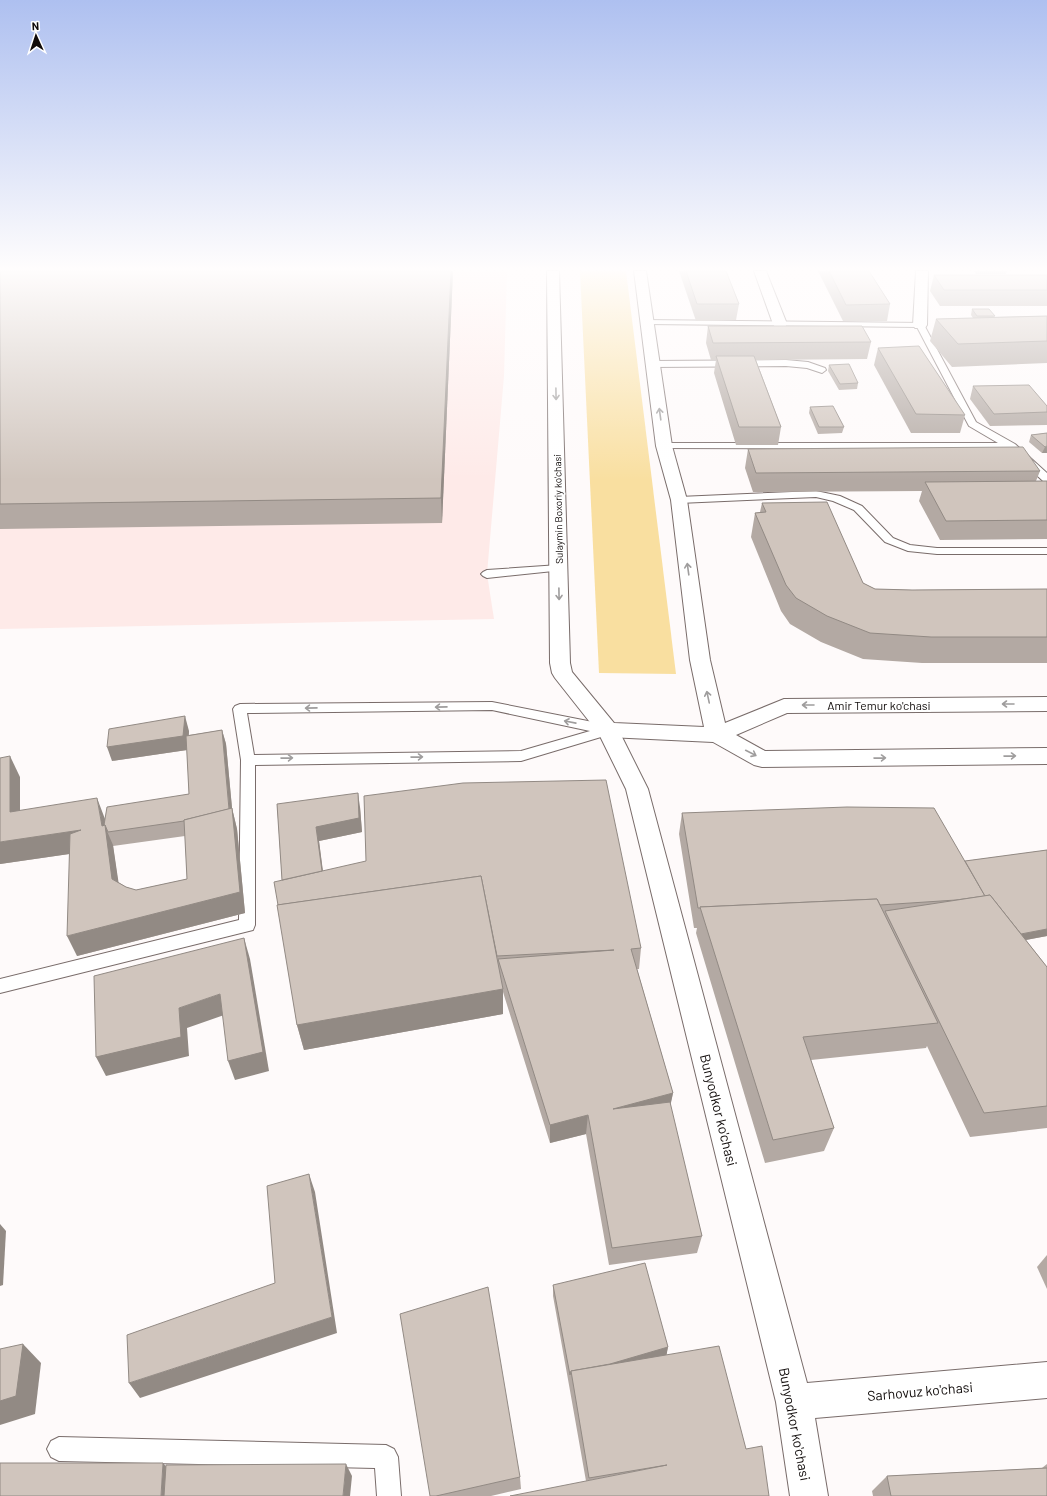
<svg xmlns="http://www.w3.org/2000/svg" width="1047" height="1496" viewBox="0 0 1047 1496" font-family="Barlow,sans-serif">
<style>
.built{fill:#feeae8}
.green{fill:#f9dfa0}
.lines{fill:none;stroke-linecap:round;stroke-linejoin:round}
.lane-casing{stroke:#796c6a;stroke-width:2}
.street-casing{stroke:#796c6a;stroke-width:2}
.secondary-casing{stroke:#796c6a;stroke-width:2}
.lane{fill:#fff;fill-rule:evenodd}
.street{fill:#fff;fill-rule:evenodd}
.secondary{fill:#fff;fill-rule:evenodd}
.wall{fill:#b3a9a3;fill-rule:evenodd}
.shaded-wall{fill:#928a84}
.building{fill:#d0c5bd;stroke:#928a84}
.oneway{stroke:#9f9d9d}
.labels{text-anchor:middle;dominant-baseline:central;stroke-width:3.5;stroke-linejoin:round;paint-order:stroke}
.far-street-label{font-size:10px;fill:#100b0a;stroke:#fff}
.street-label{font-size:12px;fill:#100b0a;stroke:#fff}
.near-street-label{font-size:14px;fill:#100b0a;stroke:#fff}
</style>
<rect width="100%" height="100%" fill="#fefafa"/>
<path class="built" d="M0 271H507L504 376 487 574 494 619 0 629Z"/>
<path class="green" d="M580 271H626L676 674 599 673Z"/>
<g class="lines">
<defs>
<g id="lane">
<path d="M644 320 923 323 976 422 1015 444 1047 473V482L1043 481 1008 449 660 448 659 446 664 443H998L969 426 917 327 647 324H644L643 322Z"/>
<path d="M786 360 808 362 825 368 826 370 822 373 807 368 786 366 652 367 648 364 652 361Z"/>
<path d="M816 491 840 496 862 506 893 538 910 545 937 548H1047V554H937L908 551 885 542 854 510 833 501 816 497 679 503 674 500 679 497Z"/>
<path d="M559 565 563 566 565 568 563 570 487 578 483 576 481 574 483 572 487 570Z"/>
<path d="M492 702 608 725 613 727 615 730 611 734 521 761 255 765V925L253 930 0 993V979L239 920 241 760 233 709 235 706 240 704ZM492 710 590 731 521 751 254 755 247 713Z"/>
<path d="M59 1437 386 1445 394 1449 398 1457 401 1496H377L375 1468 59 1461 51 1457 47 1449 51 1441Z"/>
</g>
<g id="street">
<path d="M754 271H766L787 324 785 327H775L773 324Z"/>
<path d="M916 271H928L927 325 925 328H915L913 325Z"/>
<path d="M608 723 616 725 648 789 807 1383 1047 1362V1398L815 1418 828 1496H790L776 1402 626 789 597 730 600 725Z"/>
</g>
<path id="secondary" d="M547 271H559L570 663 572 672 614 723 704 727 690 660 671 500 656 446 634 271H646L672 446 687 500 710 660 725 723 784 699 1047 697V711L787 713 736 735 765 751 1047 748V764L762 767 754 765 713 742 608 737 600 735 555 678 552 673 550 663Z"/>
</defs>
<use href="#lane" class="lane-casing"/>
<use href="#street" class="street-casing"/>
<use href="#secondary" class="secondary-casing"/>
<use href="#lane" class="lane"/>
<use href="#street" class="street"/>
<use href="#secondary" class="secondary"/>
</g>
<g class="wall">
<path d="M0 271H453L442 523 0 529Z"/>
<path d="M679 271H726L739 304 736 320 696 321Z"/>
<path d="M818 271H869L890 304 887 321H843Z"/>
<path d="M974 271H1007L1006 274H976Z"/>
<path d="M934 275H1047V306H940L930 291Z"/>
<path d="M972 309 995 316 994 317 1047 316V363L952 367 930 341 936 319 973 318 971 315Z"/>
<path d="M708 326 871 342 867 359 756 360 781 427 778 445H736L714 373 716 360H711L706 343Z"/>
<path d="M878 348 965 415 960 433H911L874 365Z"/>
<path d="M829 365 858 383 857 389 839 390 828 371Z"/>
<path d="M973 386 1047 406V425L990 426 970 399Z"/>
<path d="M810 407 844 427 842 433 818 434 809 413Z"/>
<path d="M1047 433V453H1042L1029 442 1031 435Z"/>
<path d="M748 449 1040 471 1036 481H1047V539L940 540 919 501 922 491 753 492 745 468Z"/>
<path d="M762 503 863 583 875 589 912 590 1047 589V663H922L863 659 821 642 790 624 781 611 751 537 755 513 760 512Z"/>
<path d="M222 730 226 744 232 808 237 829 245 913 77 956 69 854 0 864 20 777V811L105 819 189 794 187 750 112 761 189 731V735ZM185 836 187 879 136 890 126 887 118 882 113 846Z"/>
<path d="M277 804 360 807 362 832 319 841 323 871 641 948 639 969H637L673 1093 670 1106 702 1236 697 1253 609 1265 586 1134 550 1143 503 992V1014L304 1050 297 1025 278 905 282 880Z"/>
<path d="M682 813 965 861 1047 850V936L1026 940 1047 967V1128L970 1137 927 1046 926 1048 811 1060 834 1128 824 1151 765 1163 696 933 697 928H694L679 834Z"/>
<path d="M1047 1255V1289L1037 1267Z"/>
<path d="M553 1285 668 1347 666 1355 746 1449 586 1481 569 1385 553 1296Z"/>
<path d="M1047 1464V1496H873L872 1491 887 1476 1042 1468Z"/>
<path d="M520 1477 521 1489 491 1496H430Z"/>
</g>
<g class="shaded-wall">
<path d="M451 271H453L442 523 441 498Z"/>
<path d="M1047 446V453H1042L1045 447Z"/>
<path d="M185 716 189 731 187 750 112 761 107 747Z"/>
<path d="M222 730 226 744 232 808 237 829 245 913 77 956 67 936 240 892 230 815Z"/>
<path d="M10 756 20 777V833L10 812Z"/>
<path d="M358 793 360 807 362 832 319 841 325 889 322 875 316 827Z"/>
<path d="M97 798 105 819 107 831 113 845 121 899 112 879 102 826Z"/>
<path d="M81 830 90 851 0 864V842Z"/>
<path d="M1047 929V936L1004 944 1007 937Z"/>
<path d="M244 938 250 959 269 1071 235 1080 228 1061Z"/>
<path d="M503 989V1014L304 1050 297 1025Z"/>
<path d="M220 994 227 1014 187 1028 189 1056 106 1076 96 1057 179 1008Z"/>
<path d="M673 1093 669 1112 613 1109Z"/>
<path d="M588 1115 586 1134 550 1143V1125Z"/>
<path d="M309 1174 315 1192 337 1333 140 1398 129 1383 332 1317Z"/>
<path d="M0 1224 6 1231 3 1285 0 1286Z"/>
<path d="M23 1344 41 1363 35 1414 0 1425V1401Z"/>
<path d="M668 1347 666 1358 571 1375Z"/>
<path d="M163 1463 177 1479 176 1496H161Z"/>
<path d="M346 1464 352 1476 350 1496H343Z"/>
</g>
<g class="building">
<path d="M0 271H451L441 498 0 504Z"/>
<path d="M686 271H726L739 304H697Z"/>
<path d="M829 271H869L890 304 846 305Z"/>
<path d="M934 275H1047V290H944Z"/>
<path d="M972 309H989L995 316H977Z"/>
<path d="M1047 316V341L958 344 936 319Z"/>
<path d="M708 326H862L871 342 713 343Z"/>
<path d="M919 346 965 415 916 414 878 348Z"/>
<path d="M716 356H754L781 427H739Z"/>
<path d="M849 364 858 383 840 384 829 365Z"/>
<path d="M1029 385 1047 406V412L994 414 973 386Z"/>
<path d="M833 406 844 427H819L810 407Z"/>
<path d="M1047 433V446L1045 447 1031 435Z"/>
<path d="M1023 447 1040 471 756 473 748 449Z"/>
<path d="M1047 481V520L946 521 925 482Z"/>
<path d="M827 502 863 583 875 589 912 590 1047 589V637H931L870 633 827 616 796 598 786 585 755 513 766 512 762 503Z"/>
<path d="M185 716 183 736 107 747 109 729Z"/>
<path d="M222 730 229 809 184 820V821L108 832 105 825H104L107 807 189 794 186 736Z"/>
<path d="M10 756V812L97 798 102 826 105 825 112 879 126 887 136 890 187 879 184 820 232 808 240 892 67 936 70 834 81 830 0 842V758Z"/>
<path d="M606 780 641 948 631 949 673 1093 613 1109 670 1102 702 1236 612 1248 588 1115 550 1125 498 959 614 950 497 956 481 876 278 905 274 882 366 861 364 796 463 783Z"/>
<path d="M358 793 359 818 316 827 322 871 282 880 277 804Z"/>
<path d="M847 807 934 808 985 896 956 900 880 905 877 899 700 907 701 908H698L682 813Z"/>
<path d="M1047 850V929L1021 934 990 895 985 896 965 861Z"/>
<path d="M481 876 503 989 297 1025 277 905Z"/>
<path d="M990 895 1047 967V1106L984 1113 885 911Z"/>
<path d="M877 899 938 1023 803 1037 834 1128 773 1140 700 907Z"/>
<path d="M244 938 263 1052 228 1061 220 994 179 1008 181 1037 96 1057 94 976Z"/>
<path d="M309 1174 332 1317 129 1383 127 1335 275 1283 267 1186Z"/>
<path d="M645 1263 668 1347 610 1364 571 1371 570 1375 553 1285Z"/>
<path d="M488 1287 520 1477 436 1496H430L400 1314Z"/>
<path d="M23 1344 16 1396 0 1401V1349Z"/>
<path d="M719 1346 746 1449 762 1446 769 1496H510L667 1465 589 1478 571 1371Z"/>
<path d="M0 1463H163L161 1496H0Z"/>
<path d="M346 1464 343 1496H164L166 1465Z"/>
<path d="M1047 1468V1496H891L887 1476Z"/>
</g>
<defs><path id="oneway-shaft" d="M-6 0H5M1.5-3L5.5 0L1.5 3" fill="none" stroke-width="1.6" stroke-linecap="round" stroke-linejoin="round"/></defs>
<g class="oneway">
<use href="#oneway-shaft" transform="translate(556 394) rotate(89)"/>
<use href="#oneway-shaft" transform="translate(660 414) rotate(-98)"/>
<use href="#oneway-shaft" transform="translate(688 569) rotate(-98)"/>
<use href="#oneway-shaft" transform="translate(559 594) rotate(89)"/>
<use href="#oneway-shaft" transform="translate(708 697) rotate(-102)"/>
<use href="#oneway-shaft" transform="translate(1008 704) rotate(180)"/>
<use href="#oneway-shaft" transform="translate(808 705) rotate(180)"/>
<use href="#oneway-shaft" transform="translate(441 707) rotate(179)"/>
<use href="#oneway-shaft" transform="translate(311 708) rotate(179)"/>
<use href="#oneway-shaft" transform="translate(570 722) rotate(-169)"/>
<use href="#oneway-shaft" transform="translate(751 753) rotate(27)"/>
<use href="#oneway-shaft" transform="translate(1010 756) rotate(-1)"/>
<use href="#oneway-shaft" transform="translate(417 757) rotate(-1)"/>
<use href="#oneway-shaft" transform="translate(287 758) rotate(-1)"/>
<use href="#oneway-shaft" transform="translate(880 758) rotate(-1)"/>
</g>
<linearGradient id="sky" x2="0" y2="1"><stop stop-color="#aec0f0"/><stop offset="0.56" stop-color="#fffdfd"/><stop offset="1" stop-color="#fffdfd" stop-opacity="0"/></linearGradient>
<rect width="1047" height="480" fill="url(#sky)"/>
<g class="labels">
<g class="far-street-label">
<text transform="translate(558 509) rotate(-91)">Sulaymin Boxoriy ko'chasi</text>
</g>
<g class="street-label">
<text x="879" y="705">Amir Temur ko'chasi</text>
</g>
<g class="near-street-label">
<text transform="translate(719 1110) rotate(76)">Bunyodkor ko'chasi</text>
<text transform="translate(920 1391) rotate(-5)">Sarhovuz ko'chasi</text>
<text transform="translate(795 1424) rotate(79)">Bunyodkor ko'chasi</text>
</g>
</g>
<g transform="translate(36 36) rotate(357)" stroke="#ffffff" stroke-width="3" paint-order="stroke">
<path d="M0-3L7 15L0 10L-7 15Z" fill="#100b0a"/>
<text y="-6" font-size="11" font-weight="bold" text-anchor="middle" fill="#100b0a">N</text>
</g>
</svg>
